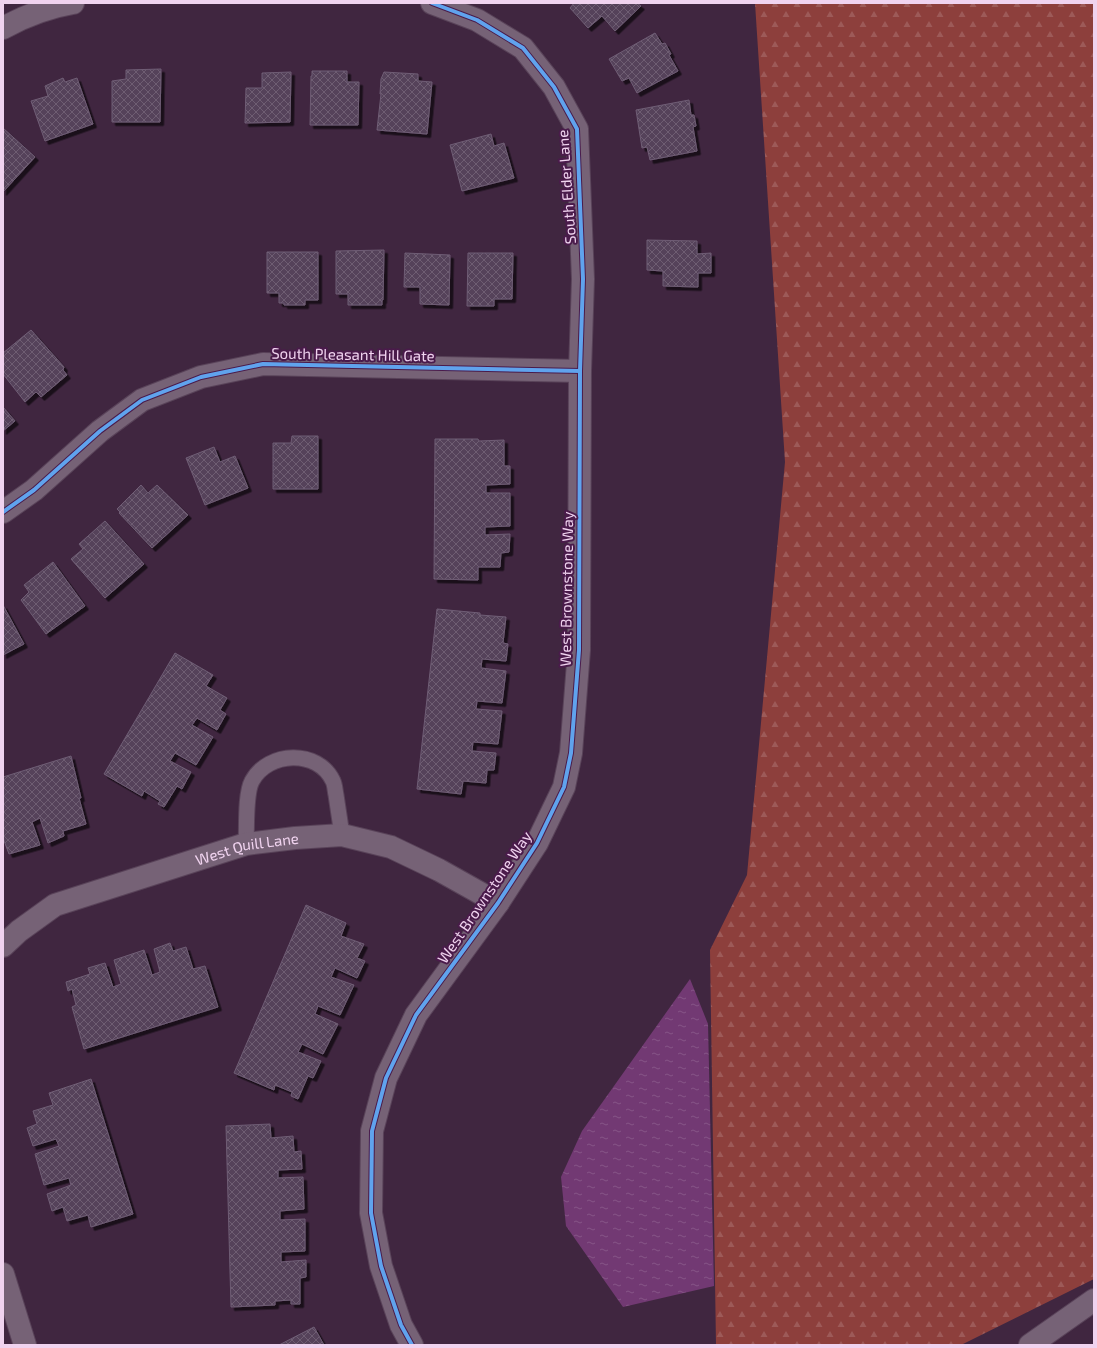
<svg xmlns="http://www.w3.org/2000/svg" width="1097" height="1348" viewBox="0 0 1097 1348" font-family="'Exo 2',sans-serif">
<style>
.forest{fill:url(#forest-firs)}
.water{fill:url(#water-ripples)}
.building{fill:url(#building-cross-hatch);stroke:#6f5d75;filter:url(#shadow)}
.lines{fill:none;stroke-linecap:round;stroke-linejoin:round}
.lane-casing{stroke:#594359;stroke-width:17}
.street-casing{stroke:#594359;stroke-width:24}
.lane{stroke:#766276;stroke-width:15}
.street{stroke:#766276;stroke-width:22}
.cycleway-casing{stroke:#4a1b4b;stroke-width:6}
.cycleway{stroke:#60a3ed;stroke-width:4}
.labels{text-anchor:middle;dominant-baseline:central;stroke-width:4;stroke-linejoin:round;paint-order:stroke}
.street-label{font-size:15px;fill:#f0d3ef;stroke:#4a1b4b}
</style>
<defs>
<pattern id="forest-firs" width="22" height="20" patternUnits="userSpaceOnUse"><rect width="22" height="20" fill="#8d3f3c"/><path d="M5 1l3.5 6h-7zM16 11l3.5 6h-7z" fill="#9d5a58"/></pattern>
<pattern id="water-ripples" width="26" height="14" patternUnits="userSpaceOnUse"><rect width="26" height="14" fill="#723973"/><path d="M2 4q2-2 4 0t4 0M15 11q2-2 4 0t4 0" fill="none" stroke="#865587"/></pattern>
<pattern id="building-cross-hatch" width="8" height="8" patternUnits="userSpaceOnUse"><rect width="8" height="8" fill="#55435a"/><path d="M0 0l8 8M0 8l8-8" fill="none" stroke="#6e5d72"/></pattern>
<filter id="shadow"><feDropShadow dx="3.5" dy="3.5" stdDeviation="0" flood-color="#0009"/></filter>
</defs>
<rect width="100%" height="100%" fill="#402640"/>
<path class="forest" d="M755 3H1094V1279L961 1345H716L710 950 747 875 785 462Z"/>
<path class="water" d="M690 979 708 1024 714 1286 623 1307 566 1226 561 1177 582 1131Z"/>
<g class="building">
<path d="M574 3H637L641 6 615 31 602 16 588 28 570 8Z"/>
<path d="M655 33 662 44 665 43 671 54 669 55 678 71 637 93 629 78 622 81 609 59Z"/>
<path d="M161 69 160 122H112V81L126 79V70Z"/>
<path d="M312 71H347V82H359L358 125H310L311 76H312Z"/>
<path d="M291 72 290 122 245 123 246 88H262V73Z"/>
<path d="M384 72 418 74V81L432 82 427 134 377 130 381 94H380L381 79Z"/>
<path d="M63 78 65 82 77 78 93 124 45 141 31 101 48 96 45 86Z"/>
<path d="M689 100 691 115H694L696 126 693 127 697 151 650 160 647 147 642 148 636 110Z"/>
<path d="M3 128 35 157 3 192Z"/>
<path d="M491 134 494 146 504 143 514 178 462 191 450 145Z"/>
<path d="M647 240 697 241V254L711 253V273H698V287L663 286V271L647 270Z"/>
<path d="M384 250 383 300H382V305H348V294H336V251Z"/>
<path d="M267 252H318V300H305V305H284V303H279V293H267Z"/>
<path d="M405 253 450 255 449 305 420 304V287H404Z"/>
<path d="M468 253H513L512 299H494V306H467Z"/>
<path d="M31 330 64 367 63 370 67 375 41 397 36 392 25 402 3 374V353Z"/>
<path d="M3 407 15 421 3 431Z"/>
<path d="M292 436H318V489H273V443H291Z"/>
<path d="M435 439H478L479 441 504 440V466H510V484L486 485V493H510V526L485 527V535L510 534 509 552 501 553 500 567H478V580L434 579Z"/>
<path d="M214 447 220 462 235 456 248 488 205 505 186 458Z"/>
<path d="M141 485 148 493 157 485 188 515 152 548 119 513 120 512 117 509Z"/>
<path d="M105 521 144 564 105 598 71 559 83 549 79 544Z"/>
<path d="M53 562 85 606 46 634 21 600 29 592 24 585Z"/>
<path d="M3 605 24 644 3 655Z"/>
<path d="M437 609 480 613V615L506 617 503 643 508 644 506 661 482 659 481 668 506 671 502 703 477 701 476 709 502 711 498 744 473 742 472 751 496 753 494 770H487L486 783 463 781 461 794 417 789Z"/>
<path d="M175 653 213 675 206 686 227 698 220 710 226 714 217 730 197 718 192 725 213 737 196 765 175 753 170 761 191 772 182 789 177 786 164 807 158 804 160 801 144 791 142 796 104 774Z"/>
<path d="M71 756 81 798H79L86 824 63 831 64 836 48 843 40 818 32 822 40 845 9 854 3 838V777Z"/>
<path d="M306 905 346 923 341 936 364 944 357 958 365 961 357 978 335 968 331 977 354 985 340 1015 318 1006 315 1014 338 1024 323 1054 302 1044 298 1052 321 1061 313 1078 308 1076 298 1099 291 1096 292 1092 275 1085 274 1090 234 1073Z"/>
<path d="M170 943 173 951 186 947 193 969 205 966 218 1007 84 1049 72 1007 76 1005 72 989 68 991 66 982 90 974 88 968 105 963 113 987 121 984 114 960 144 950 152 975 160 972 154 949Z"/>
<path d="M91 1079 133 1214 91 1227 88 1215 67 1221 63 1207 52 1211 47 1194 71 1185 69 1178 44 1185 35 1154 59 1146 56 1139 33 1146 27 1128 37 1124 33 1111 53 1105 49 1093Z"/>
<path d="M270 1124 271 1138 293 1136 294 1152 301 1151 302 1169 278 1170V1178L303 1177 304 1209 280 1211V1220L305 1219V1251L281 1252V1262L306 1260V1277L300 1278V1304H291V1300L275 1301V1305L231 1307 226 1126Z"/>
<path d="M314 1327 324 1345H279Z"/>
</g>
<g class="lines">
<defs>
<path id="lane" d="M246 844C247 828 245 794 252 781 268 751 318 749 333 781 335 785 335 791 336 795 338 809 340 822 342 835"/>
<g id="street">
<path d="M3 28C25 16 49 7 73 3"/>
<path d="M3 512 34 490 100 431 142 400 201 377 263 364 580 371"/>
<path id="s1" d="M3 946 19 931 55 905 246 844 295 838 342 835 391 847 439 870 498 903"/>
<path d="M3 1274 25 1345"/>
<path d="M412 1345 401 1325 381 1266 371 1213 372 1131 386 1078 416 1015 498 903 537 843 564 787 571 753 579 650 580 371 583 279 577 129 554 87 523 48 477 20 432 3"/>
<path d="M1030 1345 1094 1300"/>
</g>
</defs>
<use href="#lane" class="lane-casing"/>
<use href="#street" class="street-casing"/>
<use href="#lane" class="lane"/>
<use href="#street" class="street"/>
<defs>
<g id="cycleway">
<path d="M3 512 34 490 100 431 142 400 201 377 263 364 580 371"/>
<path d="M412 1345 401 1325 381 1266 371 1213 372 1131 386 1078 416 1015 498 903 537 843 564 787 571 753 579 650 580 371 583 279 577 129 554 87 523 48 477 20 432 3"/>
</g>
</defs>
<use href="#cycleway" class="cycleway-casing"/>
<use href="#cycleway" class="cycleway"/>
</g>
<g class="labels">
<g class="street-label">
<text transform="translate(566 187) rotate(-94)">South Elder Lane</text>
<text transform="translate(353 354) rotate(1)">South Pleasant Hill Gate</text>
<text transform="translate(566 589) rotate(-89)">West Brownstone Way</text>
<text stroke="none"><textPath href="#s1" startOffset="267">West Quill Lane</textPath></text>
<text transform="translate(484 897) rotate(-56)">West Brownstone Way</text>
</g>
</g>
<rect width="1097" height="1348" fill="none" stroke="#f0d3ef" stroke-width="8"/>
</svg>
